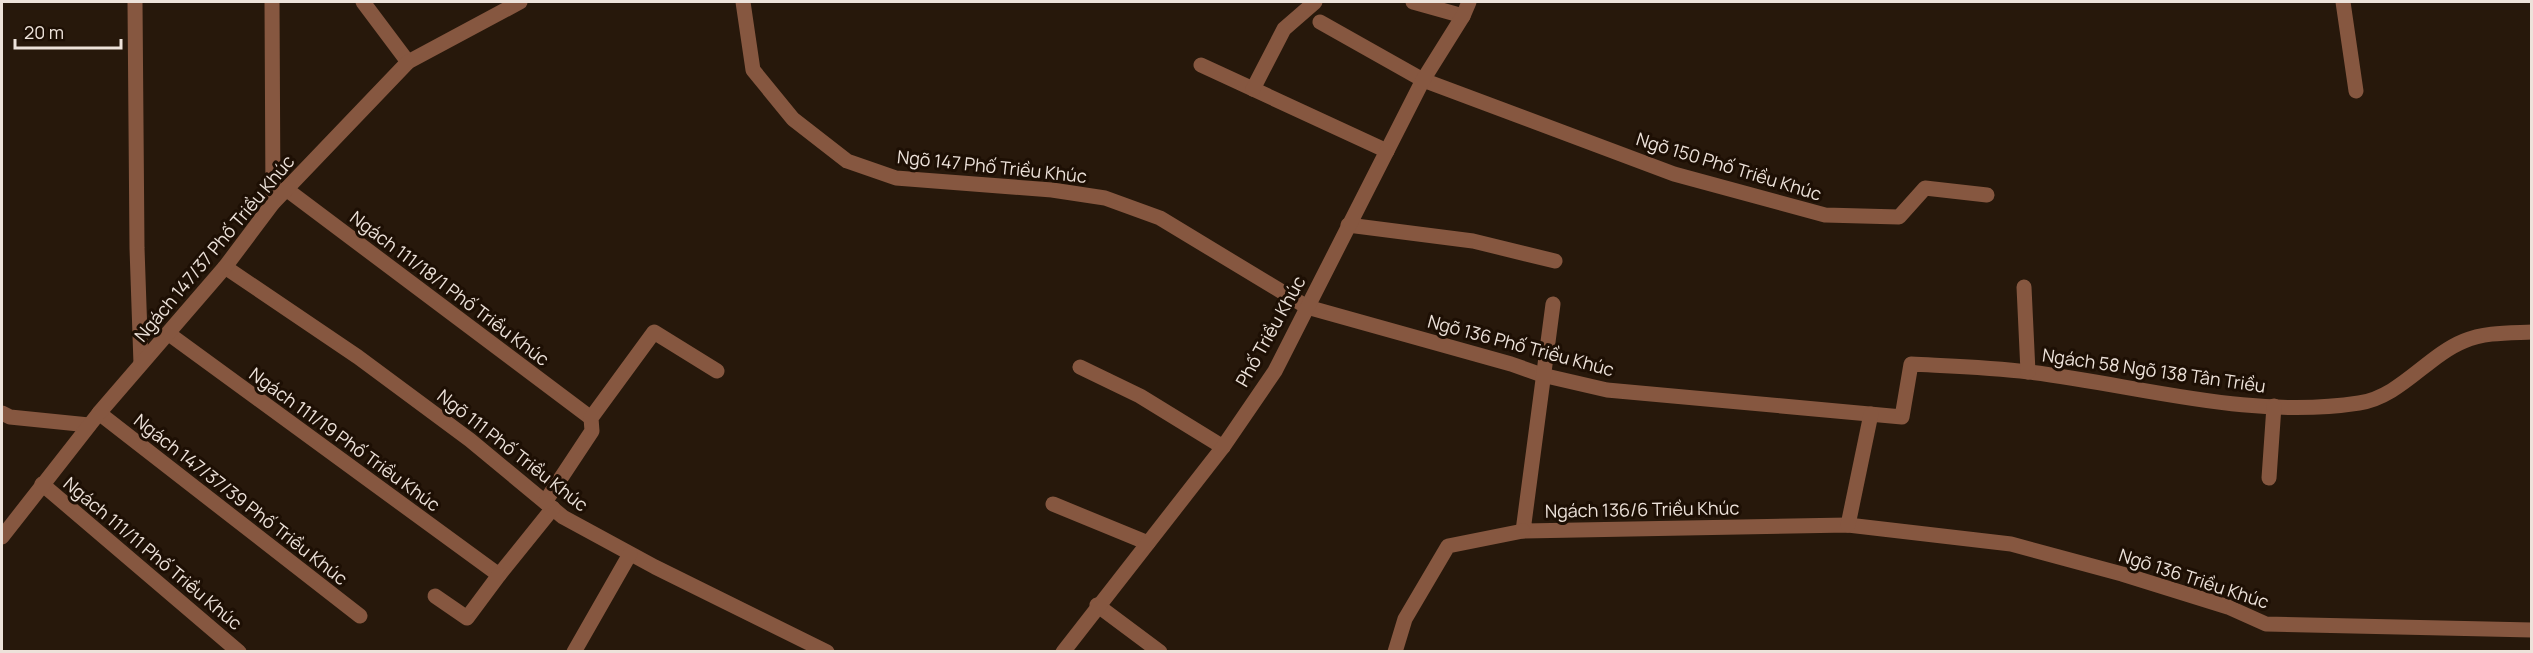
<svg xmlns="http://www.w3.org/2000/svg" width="2533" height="653" viewBox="0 0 2533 653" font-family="Manrope,sans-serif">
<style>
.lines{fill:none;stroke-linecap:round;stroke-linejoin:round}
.service{stroke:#865740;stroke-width:15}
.minor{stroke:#865740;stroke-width:15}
.tertiary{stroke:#865740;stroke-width:15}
.labels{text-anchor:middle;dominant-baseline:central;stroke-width:6;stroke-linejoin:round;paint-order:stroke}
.street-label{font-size:18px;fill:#ede2da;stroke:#1d0f04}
</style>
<rect width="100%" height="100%" fill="#27180b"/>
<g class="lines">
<g class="service">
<path d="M135 2 137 248 141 364"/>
<path d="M272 2 273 203"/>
<path d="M363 2 408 62"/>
<path d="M743 2 753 70 793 119 847 161 896 178 1052 190 1105 198 1160 218 1307 307 1511 364 1542 375 1607 390 1902 417 1911 364C1950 366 1990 367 2029 372 2138 385 2249 420 2359 403 2400 397 2427 356 2464 341 2485 332 2509 333 2532 332"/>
<path d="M2343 2 2356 91"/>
<path d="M1320 22 1423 80 1674 174 1825 215 1899 217 1925 188 1987 195"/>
<path d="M1201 65 1387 151"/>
<path d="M1253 89 1284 29 1315 2"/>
<path d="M286 189 591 418"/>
<path d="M1348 225 1473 241 1555 261"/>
<path d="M225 267 358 357 470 440 563 517 655 567 827 652"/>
<path d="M2024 287 2028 372"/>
<path d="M1553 304 1523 531 1848 525 2011 544 2122 574 2228 607 2266 624 2532 630"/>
<path d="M169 334 499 575 553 508"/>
<path d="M1080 367 1140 396 1223 447"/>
<path d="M2 413 10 417 89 425"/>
<path d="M99 413 360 616"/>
<path d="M2269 478 2274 406"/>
<path d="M42 484 239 652"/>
<path d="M545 502 592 431 591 418 654 332 717 371"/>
<path d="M1053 504 1148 543"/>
<path d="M1848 525 1871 414"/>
<path d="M2 537 99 413 225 267 273 203 408 62 520 2"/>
<path d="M435 596 467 618 499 575"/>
<path d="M1097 605 1160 652"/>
<path d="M574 652 630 554"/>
<path d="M1395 652 1405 619 1448 546 1523 531"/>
</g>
<path class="minor" d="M1413 2 1463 16"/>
<path class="tertiary" d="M1063 652 1223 447 1275 371 1423 80 1463 16 1469 2"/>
</g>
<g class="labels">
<g class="street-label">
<text transform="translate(992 166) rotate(6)">Ngõ 147 Phố Triều Khúc</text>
<text transform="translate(1729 166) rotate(17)">Ngõ 150 Phố Triều Khúc</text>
<text transform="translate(214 248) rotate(-50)">Ngách 147/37 Phố Triều Khúc</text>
<text transform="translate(450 288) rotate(37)">Ngách 111/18/1 Phố Triều Khúc</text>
<text transform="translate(1270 331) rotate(-61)">Phố Triều Khúc</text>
<text transform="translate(1521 345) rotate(15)">Ngõ 136 Phố Triều Khúc</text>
<text transform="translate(2154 370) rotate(8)">Ngách 58 Ngõ 138 Tân Triều</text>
<text transform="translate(345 439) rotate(36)">Ngách 111/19 Phố Triều Khúc</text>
<text transform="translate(513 450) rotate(38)">Ngõ 111 Phố Triều Khúc</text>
<text transform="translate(241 499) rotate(38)">Ngách 147/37/39 Phố Triều Khúc</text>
<text transform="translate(1642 509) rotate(-1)">Ngách 136/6 Triều Khúc</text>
<text transform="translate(153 553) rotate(40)">Ngách 111/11 Phố Triều Khúc</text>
<text transform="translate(2194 578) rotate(18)">Ngõ 136 Triều Khúc</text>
</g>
</g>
<rect width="2533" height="653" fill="none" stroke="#ede2da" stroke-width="6"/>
<path d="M15 39v9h106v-9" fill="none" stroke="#ede2da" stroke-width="3"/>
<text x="24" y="39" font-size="18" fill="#ede2da" stroke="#1d0f04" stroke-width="4.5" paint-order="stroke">20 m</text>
</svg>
